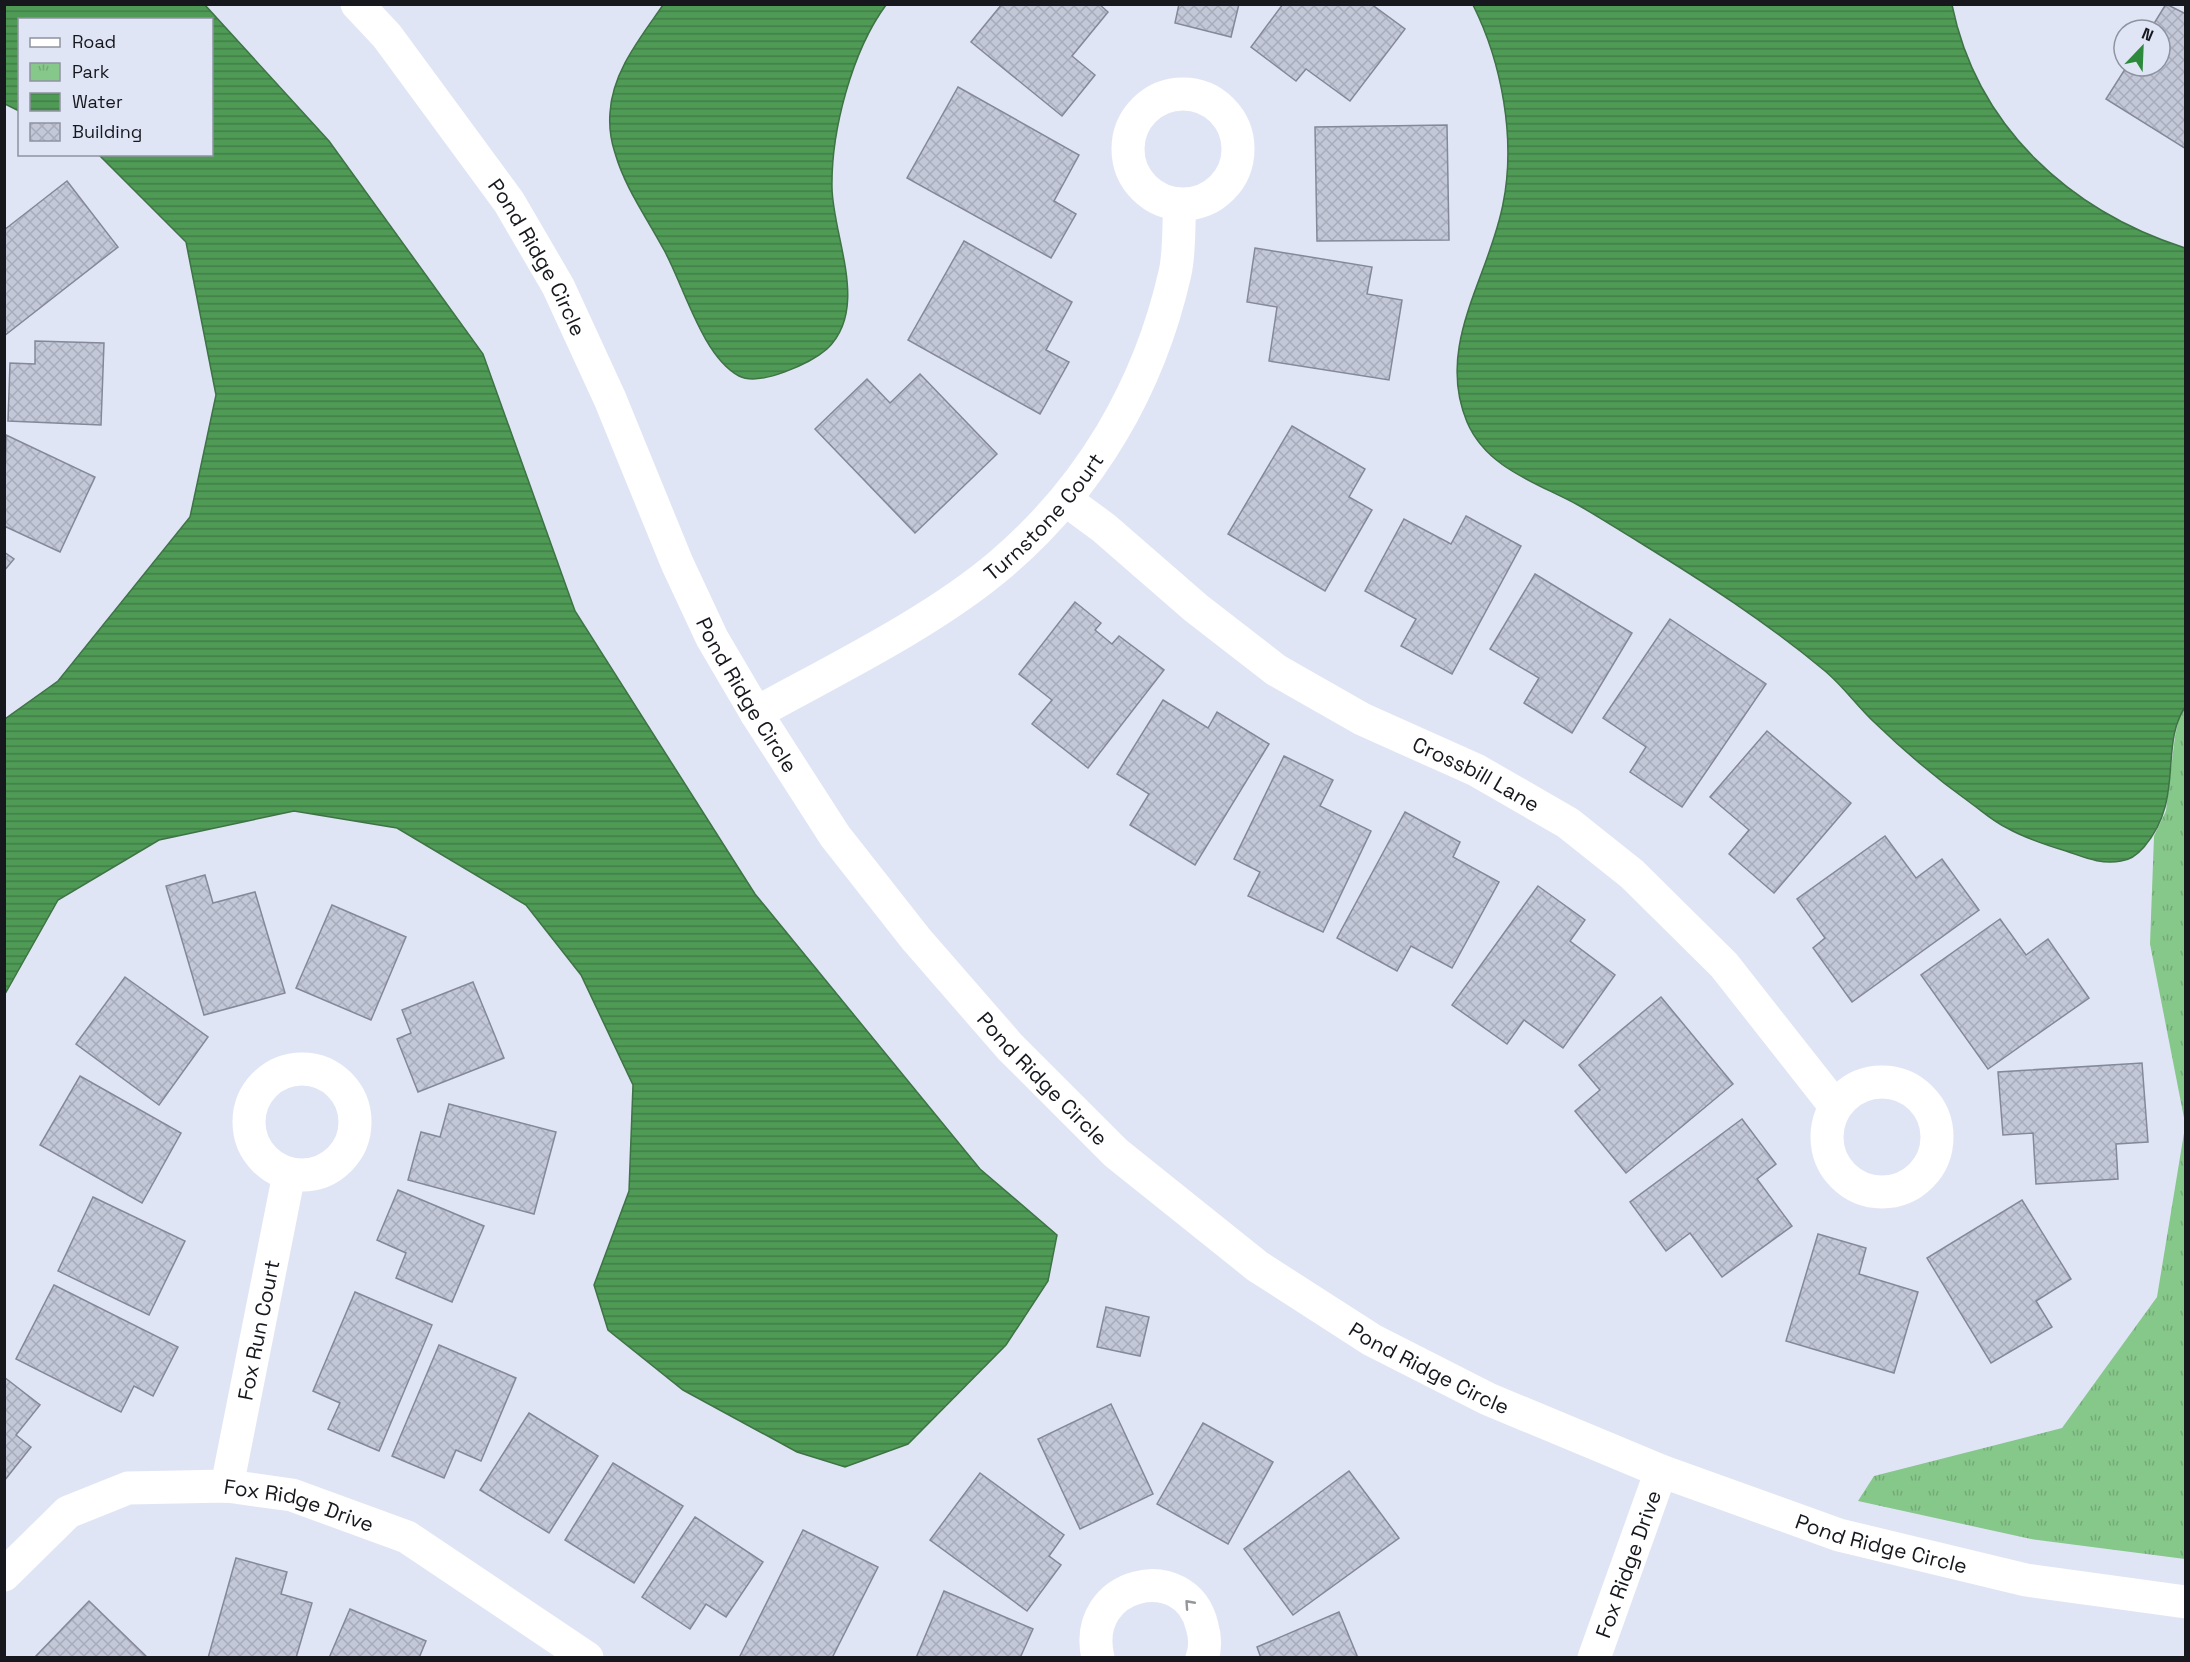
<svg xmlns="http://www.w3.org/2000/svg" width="2190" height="1662" viewBox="0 0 2190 1662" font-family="'Space Grotesk',sans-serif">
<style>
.park{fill:url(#park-tufts)}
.water{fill:url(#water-rules);stroke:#3e7445;stroke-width:1.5}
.building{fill:url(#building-cross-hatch);stroke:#848898;stroke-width:1.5}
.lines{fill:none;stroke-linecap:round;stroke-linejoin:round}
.minor{stroke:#fff;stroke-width:33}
.oneway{stroke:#96979a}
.labels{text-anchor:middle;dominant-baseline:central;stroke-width:4.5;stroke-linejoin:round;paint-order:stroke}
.street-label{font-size:21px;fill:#16181e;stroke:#e0e5f6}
</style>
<defs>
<pattern id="park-tufts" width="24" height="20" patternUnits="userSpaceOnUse" patternTransform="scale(1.5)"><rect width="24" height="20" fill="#86c78a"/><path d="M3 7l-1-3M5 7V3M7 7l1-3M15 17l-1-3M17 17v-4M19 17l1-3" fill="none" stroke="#73aa77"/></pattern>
<pattern id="water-rules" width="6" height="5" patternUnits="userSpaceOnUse" patternTransform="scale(1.5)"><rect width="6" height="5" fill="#4f9b56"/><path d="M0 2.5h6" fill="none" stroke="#417d47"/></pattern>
<pattern id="building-cross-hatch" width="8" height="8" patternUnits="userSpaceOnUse" patternTransform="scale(1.5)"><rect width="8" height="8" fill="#c3c8d9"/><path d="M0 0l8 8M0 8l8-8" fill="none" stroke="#a7abba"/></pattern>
</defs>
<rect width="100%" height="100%" fill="#e0e5f6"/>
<g class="park">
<path d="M2185 707V1123L2150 944 2154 836 2166 811 2175 736 2180 715Z"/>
<path d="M2185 1127V1559L2031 1539 1858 1501 1874 1476 2062 1428 2157 1297Z"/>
</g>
<g class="water">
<path d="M5 4 205 5 329 141 483 354 575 611 755 894 980 1169 1057 1235 1048 1281 1006 1345 908 1444 845 1467 797 1452 683 1390 608 1330 594 1285 629 1191 633 1085 581 975 526 905 397 828 294 811 159 840 58 900 5 994V719L58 681 190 517 216 395 186 242 99 155 212 154V20H20L19 111 5 104Z"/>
<path d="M663 5H886C852 51 831 131 832 188 833 238 870 308 827 349 811 363 760 387 739 376 702 356 684 286 664 250 647 218 625 188 615 153 611 141 609 126 610 113 612 72 641 37 663 5Z"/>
<path d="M1473 5H1952C1977 127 2070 211 2185 248V707C2159 747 2185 799 2144 847 2138 854 2130 860 2121 861 2101 865 2084 857 2066 851 2046 845 2025 838 2007 828 1994 822 1983 812 1972 804 1937 779 1905 752 1874 722 1857 706 1843 686 1825 671 1766 622 1704 582 1639 542 1619 530 1599 517 1578 505 1538 483 1487 469 1467 422 1435 345 1489 278 1503 204 1516 139 1502 63 1473 5Z"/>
</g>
<g class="building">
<path d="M1002 4H1099L1108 12 1072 56 1095 75 1062 116 971 42Z"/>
<path d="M1179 4H1239L1231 37 1175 23Z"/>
<path d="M1283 4H1371L1405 29 1350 101 1306 69 1296 81 1251 47Z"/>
<path d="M2166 4 2186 14V149L2106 99 2127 66H2160V30H2150Z"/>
<path d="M958 87 1079 155 1054 201 1076 214 1051 258 907 178Z"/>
<path d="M1447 125 1449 240 1317 241 1315 127Z"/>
<path d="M67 181 118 247 4 336V230Z"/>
<path d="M964 241 1072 302 1046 350 1069 362 1040 414 908 340Z"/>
<path d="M1255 248 1372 267 1367 294 1402 300 1389 380 1269 361 1277 307 1247 302Z"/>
<path d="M35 341 104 343 101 425 8 421 10 363 35 364Z"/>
<path d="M920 374 997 454 915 533 815 429 867 379 890 403Z"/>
<path d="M1292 426 1365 469 1349 497 1372 510 1325 591 1228 534Z"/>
<path d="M6 435 95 477 60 552 4 526Z"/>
<path d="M1466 516 1521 546 1452 674 1401 646 1416 619 1365 591 1404 519 1451 544Z"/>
<path d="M4 552 14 559 4 571Z"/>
<path d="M1535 574 1632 633 1572 733 1524 703 1539 678 1490 649Z"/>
<path d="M1075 602 1101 623 1095 630 1112 644 1119 636 1164 670 1088 768 1032 724 1052 700 1019 674Z"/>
<path d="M1670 619 1766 684 1682 807 1630 772 1646 747 1603 718Z"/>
<path d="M1163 700 1208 728 1217 712 1269 744 1195 865 1130 825 1149 794 1117 774Z"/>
<path d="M1767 731 1851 803 1774 893 1729 854 1749 830 1710 797Z"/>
<path d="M1284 756 1333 780 1320 806 1371 831 1323 932 1248 896 1260 872 1234 859Z"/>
<path d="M1405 812 1460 842 1453 857 1499 882 1452 968 1411 946 1397 971 1337 938Z"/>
<path d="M1885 836 1916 878 1942 859 1979 910 1852 1002 1813 948 1825 938 1797 899Z"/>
<path d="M205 875 213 903 255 892 285 993 204 1015 166 886Z"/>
<path d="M1538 886 1585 920 1570 941 1615 975 1563 1048 1524 1020 1507 1044 1452 1005Z"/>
<path d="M332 905 406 937 371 1020 296 988Z"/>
<path d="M2000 919 2026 955 2048 939 2089 998 1988 1069 1921 975Z"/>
<path d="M125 977 208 1037 159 1105 76 1044Z"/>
<path d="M473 982 504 1058 418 1092 397 1039 411 1033 402 1010Z"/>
<path d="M1661 997 1733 1084 1626 1173 1575 1111 1600 1090 1579 1065Z"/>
<path d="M2142 1063 2148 1142 2116 1144 2118 1179 2036 1184 2033 1133 2003 1135 1998 1072Z"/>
<path d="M80 1076 181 1133 142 1203 40 1145Z"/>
<path d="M449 1104 556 1132 534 1214 408 1180 421 1132 440 1137Z"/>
<path d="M1742 1119 1776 1164 1757 1179 1792 1226 1722 1277 1690 1233 1666 1251 1630 1202Z"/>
<path d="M398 1190 484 1226 452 1302 396 1278 406 1253 377 1240Z"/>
<path d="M93 1197 185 1241 149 1315 58 1271Z"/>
<path d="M2022 1200 2071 1279 2036 1301 2052 1327 1991 1363 1927 1258Z"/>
<path d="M1818 1234 1866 1248 1859 1274 1918 1292 1894 1373 1786 1341Z"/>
<path d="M54 1285 178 1347 153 1396 134 1386 121 1412 16 1359Z"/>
<path d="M355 1292 432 1325 379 1451 328 1429 340 1403 313 1391Z"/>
<path d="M1106 1307 1149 1317 1140 1356 1097 1347Z"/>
<path d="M439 1345 516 1378 481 1461 456 1450 444 1478 392 1456Z"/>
<path d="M4 1377 40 1405 16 1435 31 1447 4 1481Z"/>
<path d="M1111 1404 1153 1494 1080 1529 1038 1439Z"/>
<path d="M529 1413 598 1456 549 1533 480 1490Z"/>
<path d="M1203 1423 1273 1462 1228 1544 1157 1504Z"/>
<path d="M613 1463 683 1506 634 1583 565 1540Z"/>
<path d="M1349 1471 1399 1538 1293 1615 1244 1549Z"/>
<path d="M980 1473 1064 1535 1049 1556 1061 1565 1027 1611 930 1540Z"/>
<path d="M695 1517 763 1562 726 1617 706 1604 690 1629 642 1597Z"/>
<path d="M803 1530 878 1567 832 1658H739Z"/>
<path d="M236 1558 287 1572 281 1594 312 1603 296 1658H208Z"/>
<path d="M944 1591 1033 1629 1020 1658H916Z"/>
<path d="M89 1601 148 1658H34Z"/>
<path d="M350 1609 426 1641 419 1658H329Z"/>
<path d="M1339 1612 1358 1658H1261L1257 1647Z"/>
</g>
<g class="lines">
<g class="minor">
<path id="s1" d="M357 4 387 36 509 202 558 286 610 399 677 563 712 638 756 713 835 836 916 939 1010 1047 1116 1153 1257 1266 1372 1340 1488 1399 1661 1471 1839 1535 2026 1580 2186 1602"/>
<circle cx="1183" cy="149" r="55"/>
<path id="s2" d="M1066 500 1104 528 1196 608 1276 670 1362 719 1476 770 1568 823 1632 874 1724 965 1835 1106"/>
<path id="s3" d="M756 713C834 670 933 622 1001 564 1090 488 1149 388 1175 273 1180 251 1178 227 1180 205"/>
<circle cx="302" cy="1122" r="53"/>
<circle cx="1882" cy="1137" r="55"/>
<path id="s4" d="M227 1486 289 1174"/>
<path id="s5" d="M4 1575 68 1512 128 1488 227 1486 292 1495 407 1537 587 1658"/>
<path d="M1098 1658C1080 1581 1186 1558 1202 1626 1205 1636 1206 1647 1202 1658"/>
<path id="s6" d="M1594 1658 1661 1471"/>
</g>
</g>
<defs><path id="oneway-chevron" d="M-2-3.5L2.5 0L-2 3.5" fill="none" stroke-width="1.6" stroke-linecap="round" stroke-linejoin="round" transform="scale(1.5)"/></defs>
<use class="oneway" href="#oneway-chevron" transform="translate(1189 1604) rotate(-132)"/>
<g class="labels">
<g class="street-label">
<text stroke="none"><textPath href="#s1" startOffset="312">Pond Ridge Circle</textPath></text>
<text stroke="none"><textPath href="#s3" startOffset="351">Turnstone Court</textPath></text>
<text stroke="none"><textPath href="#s1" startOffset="798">Pond Ridge Circle</textPath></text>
<text stroke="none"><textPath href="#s2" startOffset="496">Crossbill Lane</textPath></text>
<text stroke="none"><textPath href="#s1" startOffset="1284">Pond Ridge Circle</textPath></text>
<text stroke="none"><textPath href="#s4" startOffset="159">Fox Run Court</textPath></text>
<text stroke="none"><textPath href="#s1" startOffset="1770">Pond Ridge Circle</textPath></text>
<text stroke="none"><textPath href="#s5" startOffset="328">Fox Ridge Drive</textPath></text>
<text stroke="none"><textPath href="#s1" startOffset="2256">Pond Ridge Circle</textPath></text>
<text stroke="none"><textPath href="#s6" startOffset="100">Fox Ridge Drive</textPath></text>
</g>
</g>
<rect width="2190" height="1662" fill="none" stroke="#16181e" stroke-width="12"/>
<rect x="18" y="18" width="195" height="138" fill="#e0e5f6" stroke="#8f93a0" stroke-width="1.5"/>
<rect x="30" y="38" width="30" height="9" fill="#ffffff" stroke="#8f93a0" stroke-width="1.5"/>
<text x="72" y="48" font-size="18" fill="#16181e">Road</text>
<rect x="30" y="63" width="30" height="18" fill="url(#park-tufts)" stroke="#8f93a0" stroke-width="1.5"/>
<text x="72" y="78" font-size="18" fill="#16181e">Park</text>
<rect x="30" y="93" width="30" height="18" fill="url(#water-rules)" stroke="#8f93a0" stroke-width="1.5"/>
<text x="72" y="108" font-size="18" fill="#16181e">Water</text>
<rect x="30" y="123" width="30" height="18" fill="url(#building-cross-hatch)" stroke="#8f93a0" stroke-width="1.5"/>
<text x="72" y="138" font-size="18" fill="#16181e">Building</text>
<g transform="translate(2142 48) rotate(23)"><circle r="28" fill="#e0e5f6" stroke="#8f93a0" stroke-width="1.5"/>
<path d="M0-4.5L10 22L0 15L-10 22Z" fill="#2d893b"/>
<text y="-9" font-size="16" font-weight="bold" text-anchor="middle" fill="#16181e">N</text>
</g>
</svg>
